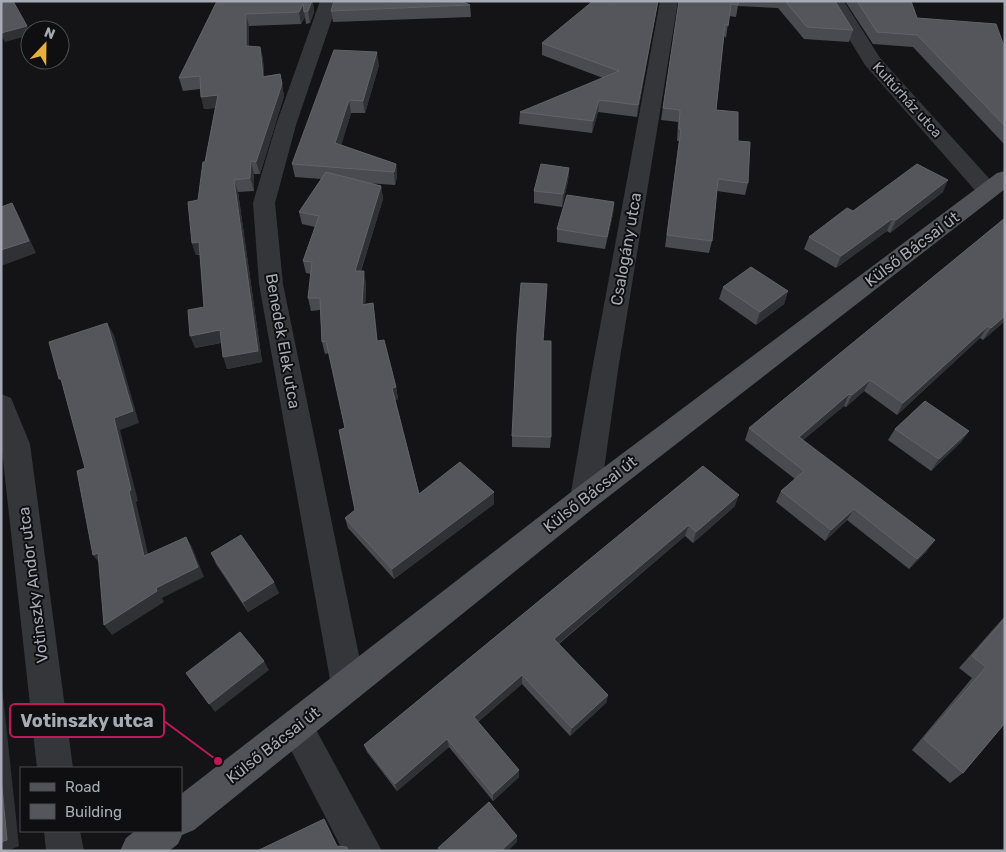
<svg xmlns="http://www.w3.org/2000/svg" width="1006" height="852" viewBox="0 0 1006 852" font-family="Rubik,sans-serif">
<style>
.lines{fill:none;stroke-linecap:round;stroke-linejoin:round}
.minor{fill:#35363a;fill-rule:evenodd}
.major{fill:#525359;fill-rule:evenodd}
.wall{fill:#4a4b51}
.shaded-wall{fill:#303135}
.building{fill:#54565b;stroke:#616369}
.labels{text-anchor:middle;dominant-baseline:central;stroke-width:4;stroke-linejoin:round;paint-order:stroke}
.far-street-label{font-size:14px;fill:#a7abb5;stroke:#0f0f11}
.street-label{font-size:16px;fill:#a7abb5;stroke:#0f0f11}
.leader{fill:none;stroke:#c2185b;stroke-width:2}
.callout-dot{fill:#c2185b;stroke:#0f0f11;stroke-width:2}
.callout{fill:#0f0f11;stroke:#c2185b;stroke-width:2}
.callout-label{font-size:18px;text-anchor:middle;font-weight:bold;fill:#a7abb5}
</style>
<rect width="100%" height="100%" fill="#141416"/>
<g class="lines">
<g class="minor">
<path d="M320 1H338L296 125 275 203 283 284 365 685 360 697 348 701 336 697 331 685 259 284 253 203 276 125Z"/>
<path d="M660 1H678L618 370 600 498 595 507 585 510 575 507 570 498 592 370Z"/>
<path d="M826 1H844L880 58 996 186 999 191 996 196 988 198 980 196 865 65Z"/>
<path d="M1 394 11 398 30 444 73 768H37L1 442Z"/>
<path d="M296 710 308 715 382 851H343L279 727 284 715Z"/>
<path d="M44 831H80L84 851H46Z"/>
</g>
<path class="major" d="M1005 171V189L595 507 194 830 182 835 178 844 169 851H120L126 838 135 831H181V794L575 489 997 173Z"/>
</g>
<g class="wall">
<path d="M217 1 313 3 314 12 310 23 306 24 305 17 301 24 249 26V46L260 47 263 59 264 76 280 74 284 96 260 174H254V191L238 192 262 362 227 369 221 343 195 348 204 307 200 255H196L192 243 205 162 215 108 204 109 200 89 183 91 179 78Z"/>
<path d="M658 1 637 117 598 112 592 133 519 124 520 112 603 78 542 55V43L612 3Z"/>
<path d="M679 1H835L853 30 849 42 804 39 778 8 738 6 736 17 729 16 726 38 724 36 716 110 738 141 748 183 745 195 717 191 712 241 709 253 665 247 679 141H677L678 122 661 120Z"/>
<path d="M845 1H911L917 18 1005 49V145L913 47 873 44Z"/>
<path d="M470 5 471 17 333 22 331 11Z"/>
<path d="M379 65 365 113H351L341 145 396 164 397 177 395 185 366 183 381 186 383 199 361 271 366 283 365 304 373 303 377 341 396 387 398 399 395 400 419 494 494 504 394 579 348 528 345 518 355 510 345 428 329 353 325 354 322 342 320 310 311 311 308 298 311 274 306 273 303 261 315 227 302 224 299 212 321 179 295 177 292 164Z"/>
<path d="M569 168 568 181 562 207 534 203V191Z"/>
<path d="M943 192 890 233 887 231 836 268 804 249 809 237 853 211Z"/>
<path d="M614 202 613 214 605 249 557 242V229Z"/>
<path d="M1005 218V321L983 340 980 338 897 415 864 391 846 407 844 406 803 440 927 551 909 569 847 520 825 541 776 502 781 491 795 479 745 440 749 428Z"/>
<path d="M723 287 788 291 784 304 756 325 719 299Z"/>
<path d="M543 341 551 437 550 448 512 447V436Z"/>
<path d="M895 429 969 431 961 442 931 471 888 440Z"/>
<path d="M703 466 735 506 693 543 685 536 559 644 608 695 606 703 570 736 522 684 478 722 519 770V777L493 801 449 747 397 791 367 752 364 745Z"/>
<path d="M211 553 279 593 248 612 216 564Z"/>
<path d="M1005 616V723L963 773 950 783 912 750 972 678 959 668Z"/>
</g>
<g class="shaded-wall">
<path d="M305 1H314L313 3 314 12 310 23 308 11Z"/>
<path d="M658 1 637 117 638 105Z"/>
<path d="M303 4 305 17 301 24 299 12Z"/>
<path d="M246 14 249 26V58L246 46Z"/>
<path d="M27 26 30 33V35L5 42 1 35V33Z"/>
<path d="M260 47 263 59 265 89 263 77Z"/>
<path d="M377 52 379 65 365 113 363 101Z"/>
<path d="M280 74 284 96 260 174 256 162Z"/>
<path d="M218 95 221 107 204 109 201 97Z"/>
<path d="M349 100 351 113 338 156 335 143Z"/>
<path d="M599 100 598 112 592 133 593 121Z"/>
<path d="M251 161 254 174V191L250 178Z"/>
<path d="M396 164 397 177 395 185 394 172Z"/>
<path d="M569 168 568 181 562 207 563 194Z"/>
<path d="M234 180 238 192 262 362 227 369 223 357Z"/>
<path d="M948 180 943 192 890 233 896 220Z"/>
<path d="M381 186 383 199 357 283 355 271Z"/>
<path d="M614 202 613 214 605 249 607 237Z"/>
<path d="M12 203 19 216 36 253 1 266V250Z"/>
<path d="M892 219 887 231 836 268 841 256Z"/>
<path d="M199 242 203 254 196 255 192 243Z"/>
<path d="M364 271 366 283 365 317 362 305Z"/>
<path d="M788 291 784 304 756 325 760 312Z"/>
<path d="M373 303 375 316 379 353 377 341Z"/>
<path d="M1005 316V321L983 340 991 328Z"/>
<path d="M107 323 114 335 139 423 120 430 138 501 136 502 151 566 144 556 129 491 114 418Z"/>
<path d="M988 326 980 338 897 415 903 403Z"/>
<path d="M220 330 224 342 195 348 190 336Z"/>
<path d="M870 380 864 391 846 407 852 395Z"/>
<path d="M396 387 398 399 394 400 392 388Z"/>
<path d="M849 394 844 406 794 448 799 437Z"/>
<path d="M969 431 961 442 931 471 939 459Z"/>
<path d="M494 492V504L394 579 392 569Z"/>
<path d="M739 495 735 506 693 543 696 532Z"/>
<path d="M854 509 847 520 825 541 831 530Z"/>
<path d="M689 525 685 536 553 648 554 639Z"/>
<path d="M186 537 192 547 204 577 162 598 164 602 112 635 104 625 156 588Z"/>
<path d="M935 540 927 551 909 569 917 559Z"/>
<path d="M98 553 101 565 93 555Z"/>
<path d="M274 582 279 593 248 612 243 602Z"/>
<path d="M264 661 269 670 215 712 209 704Z"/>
<path d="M522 675V684L474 725V717Z"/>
<path d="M1 677 19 846 7 851H1Z"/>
<path d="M608 695 606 703 570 736 572 728Z"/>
<path d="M447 739 449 747 397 791 395 784Z"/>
<path d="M519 770V777L493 801V794Z"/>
<path d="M517 836V842L508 851H501Z"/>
</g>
<g class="building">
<path d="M1 1H13L27 26 1 33Z"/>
<path d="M217 1H305L304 2 312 1 308 11 304 12 303 4 299 12 246 14V46L260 47 263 77 280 74 282 84 256 162 251 161 250 178 234 180 258 351 223 357 220 330 190 336 188 310 204 307 199 242 192 243 188 202 198 200 203 162H205L218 95 201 97 200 76 179 78Z"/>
<path d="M334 1H461L470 5 331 11Z"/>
<path d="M593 1H607L612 3 613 1H658L638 105 599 100 593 121 520 112 619 71 542 43Z"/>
<path d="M679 1H739L738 5 731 4 728 26 725 24 716 110 738 112V141L750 142 748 183 718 179 712 241 667 235 681 129H679L680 110 663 108Z"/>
<path d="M785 1H835L853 30 807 27Z"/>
<path d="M857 1H911L917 18 996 24 1005 49V126L917 35 877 32Z"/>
<path d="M334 50 377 52 363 101 349 100 335 143 396 164 394 172 292 164Z"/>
<path d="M541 164 569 168 563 194 534 191Z"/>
<path d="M917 164 948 180 896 220 892 219 841 256 809 237 847 208 853 211Z"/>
<path d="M326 172 381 186 355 271H364L362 305 373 303 377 341 384 340 396 387 392 388 419 494 460 462 494 492 392 569 345 518 355 510 339 430 345 428 326 341 322 342 320 298H308L312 262 303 261 319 216 299 212Z"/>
<path d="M567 195 614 202 607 237 557 229Z"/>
<path d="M12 203 29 241 1 250V207Z"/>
<path d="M1005 218V316L991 328 988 326 903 403 870 380 852 395 849 394 799 437 935 540 917 559 854 509 831 530 781 491 804 471 749 428Z"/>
<path d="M751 267 788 291 760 312 723 287Z"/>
<path d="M521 283 547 284 543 341H551V437L512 436 517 333Z"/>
<path d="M107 323 133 411 114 418 131 490 129 491 144 556 186 537 198 567 156 588 157 591 104 625 98 553 93 555 77 471 85 468 61 379H59L49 342Z"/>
<path d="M925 401 969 431 939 459 895 429Z"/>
<path d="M703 466 739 495 696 532 689 525 554 639 608 695 572 728 522 675 474 717 519 770 493 794 447 739 395 784 364 745Z"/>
<path d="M241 535 274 582 243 602 211 553Z"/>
<path d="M1005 618V723L963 773 924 739 986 667 972 656Z"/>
<path d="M240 632 264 661 209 704 186 673Z"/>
<path d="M1 777 7 840 1 842Z"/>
<path d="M489 802 517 836 501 851H440L438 848Z"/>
<path d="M324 819 337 846 347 847 348 851H257Z"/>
</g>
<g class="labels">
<g class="far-street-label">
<text transform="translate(907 100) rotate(48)">Kultúrház utca</text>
</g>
<g class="street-label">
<text transform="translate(626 249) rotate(-80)">Csalogány utca</text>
<text transform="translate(912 249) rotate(-37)">Külső Bácsai út</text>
<text transform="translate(283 341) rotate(80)">Benedek Elek utca</text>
<text transform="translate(590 494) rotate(-38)">Külső Bácsai út</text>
<text transform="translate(33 585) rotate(-97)">Votinszky Andor utca</text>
<text transform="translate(273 745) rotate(-38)">Külső Bácsai út</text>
</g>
</g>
<path class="leader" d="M218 761L164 721"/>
<circle class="callout-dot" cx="218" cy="761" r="5"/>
<rect class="callout" x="10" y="704" width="154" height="33" rx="5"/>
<g class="callout-label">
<text x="87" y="727">Votinszky utca</text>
</g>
<rect width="1006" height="852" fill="none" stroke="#a7abb5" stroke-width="5"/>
<rect x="20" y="767" width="162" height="65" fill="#0f0f11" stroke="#4c4d53"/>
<rect x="30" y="783" width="25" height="8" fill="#525359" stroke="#4c4d53"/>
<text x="65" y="792" font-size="15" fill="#a7abb5">Road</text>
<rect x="30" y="804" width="25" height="15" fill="#54565b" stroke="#4c4d53"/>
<text x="65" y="817" font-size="15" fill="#a7abb5">Building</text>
<g transform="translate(45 45) rotate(22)"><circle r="24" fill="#0f0f11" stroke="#4c4d53"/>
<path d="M0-4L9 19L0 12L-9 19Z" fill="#e6b03c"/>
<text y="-8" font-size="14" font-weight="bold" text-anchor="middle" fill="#a7abb5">N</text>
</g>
</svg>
